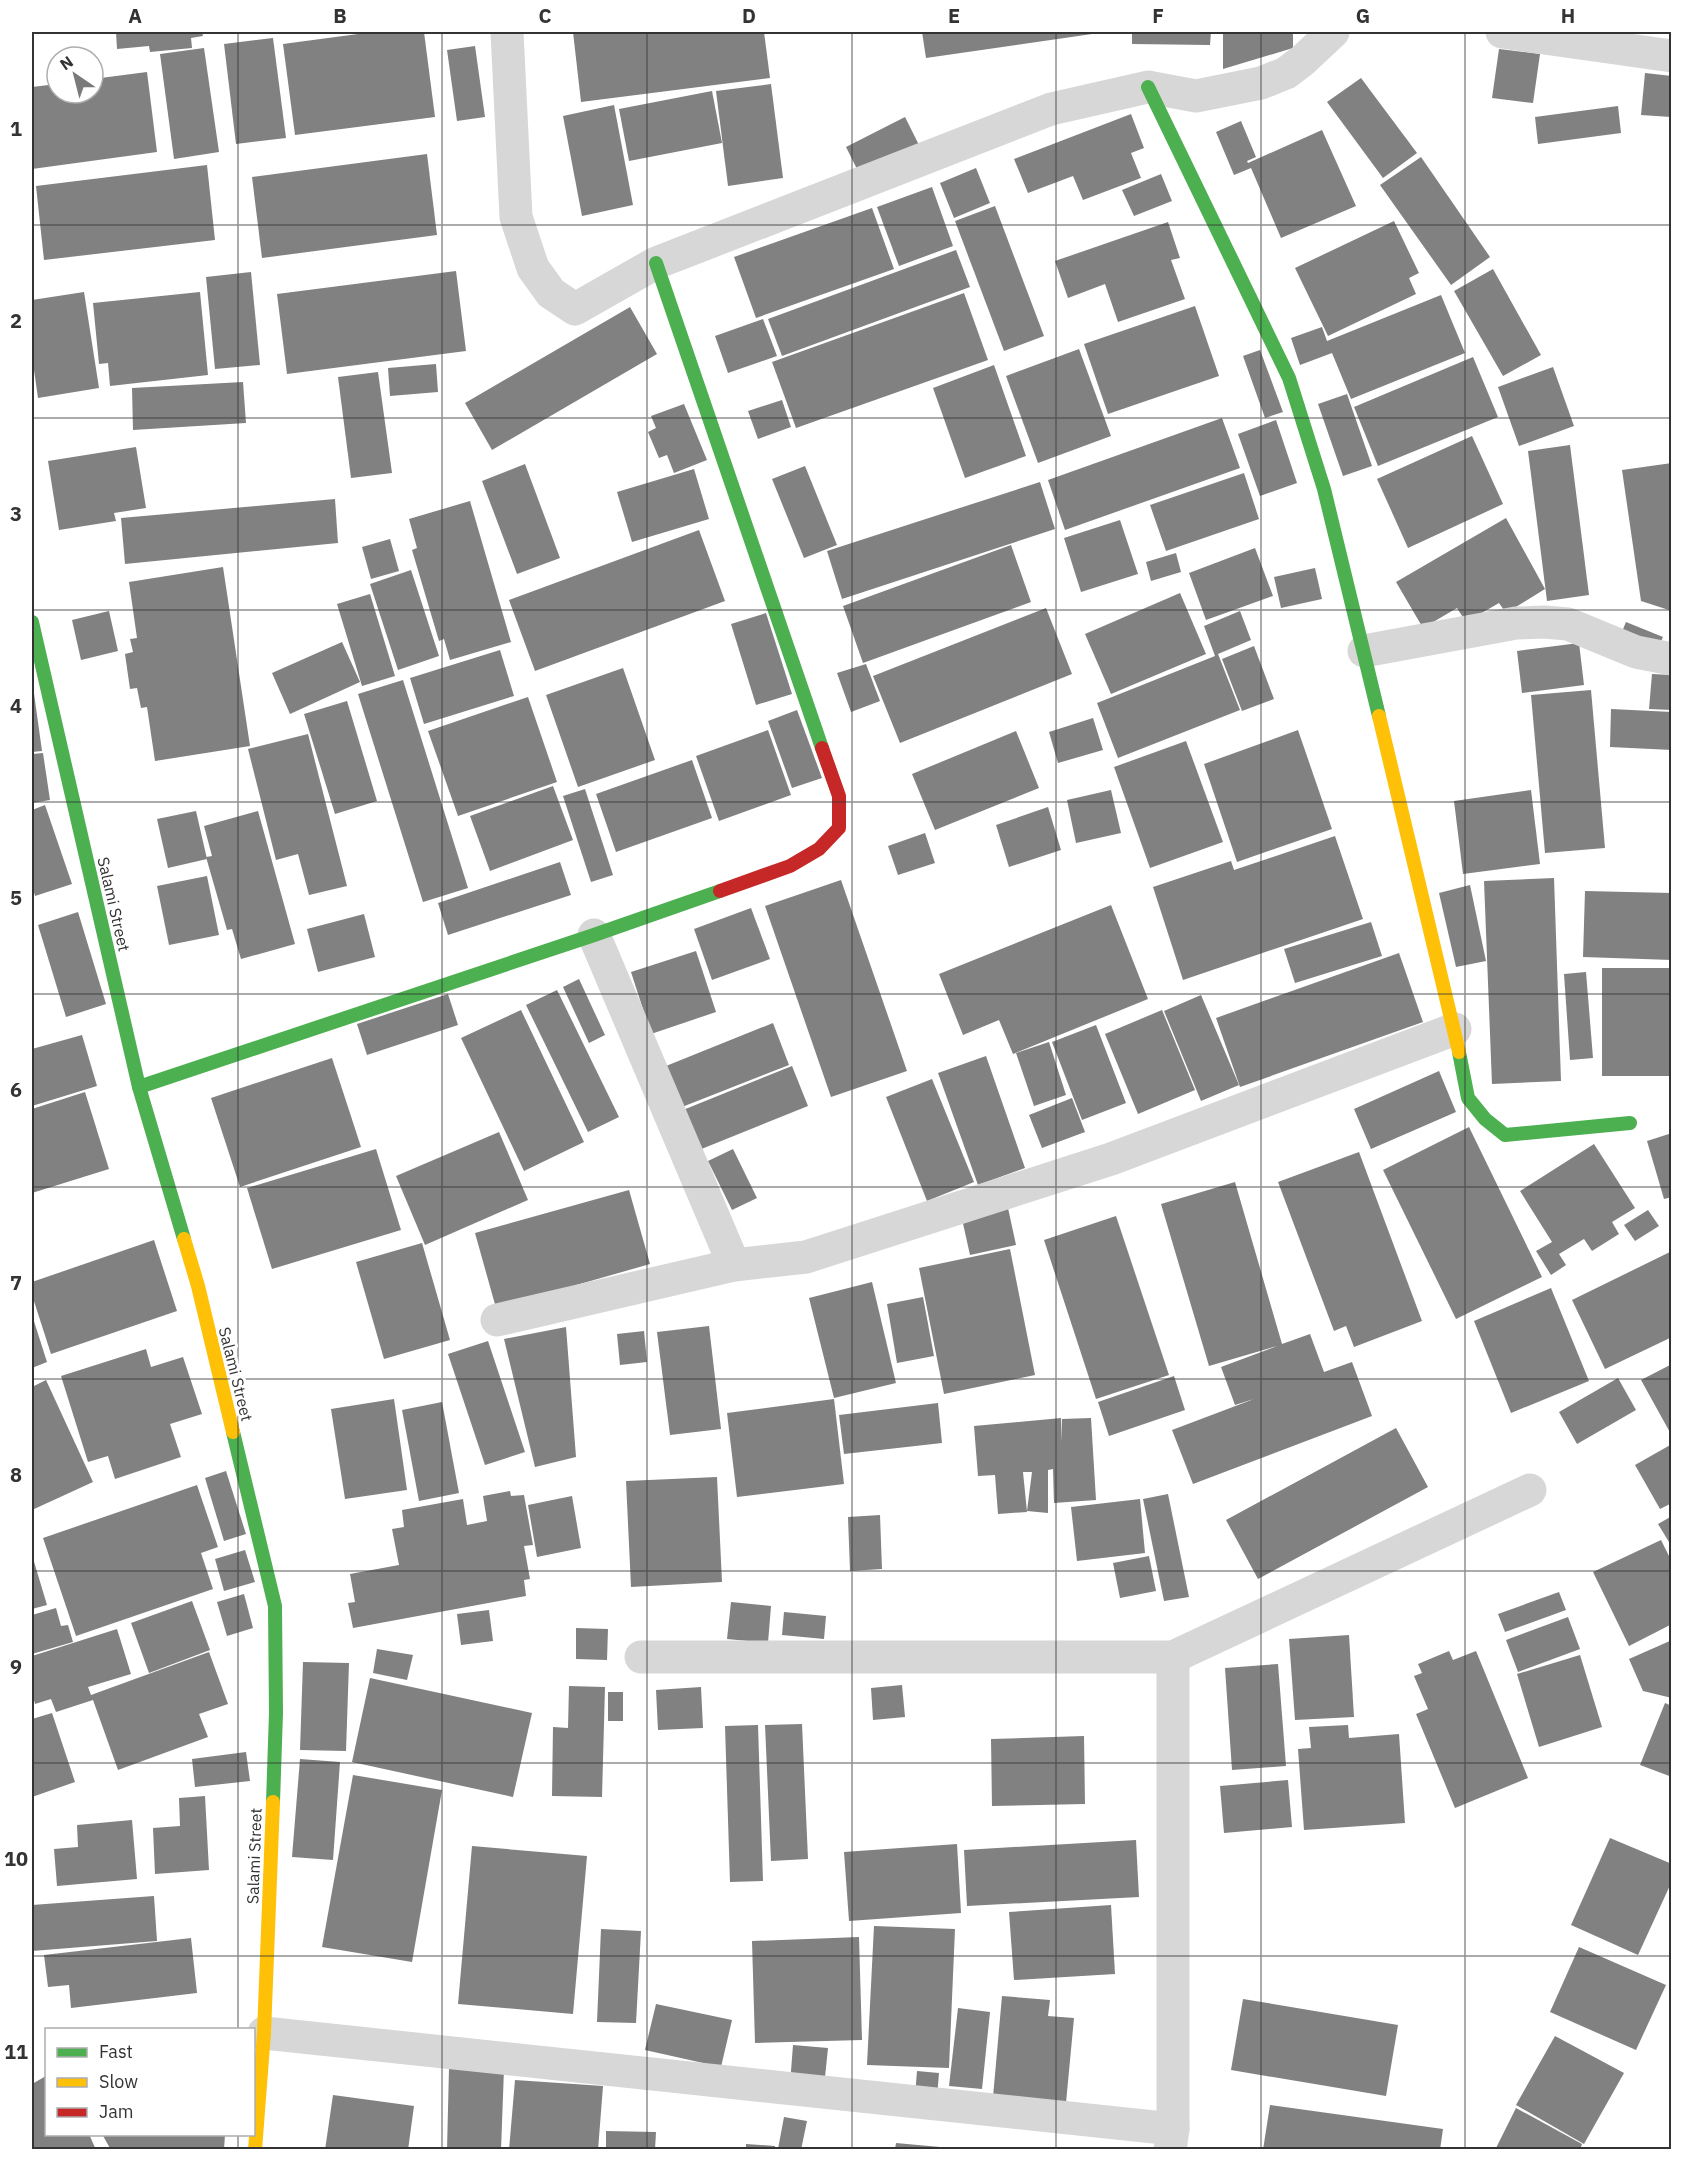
<svg xmlns="http://www.w3.org/2000/svg" width="1703" height="2181" viewBox="0 0 1703 2181" font-family="'IBM Plex Sans',sans-serif">
<style>
.building{fill:#818181}
.lines{fill:none;stroke-linecap:round;stroke-linejoin:round}
.street{stroke:#d7d7d7;stroke-width:33}
.fast{stroke:#4caf50;stroke-width:14}
.slow{stroke:#ffc107;stroke-width:14}
.jam{stroke:#c62828;stroke-width:14}
.grid{fill:none;stroke:#333;stroke-width:1.5;stroke-opacity:0.55}
.labels{text-anchor:middle;dominant-baseline:central;stroke-width:6;stroke-linejoin:round;paint-order:stroke}
.street-label{font-size:16px;fill:#333;stroke:#fff}
.neatline{fill:none;stroke:#333;stroke-width:2}
.grid-label{font-size:20px;text-anchor:middle;font-weight:bold;fill:#333}
</style>
<rect width="100%" height="100%" fill="#fff"/>
<g class="building">
<path d="M116 32H202L203 36 191 38 192 48 150 52 149 46 117 49Z"/>
<path d="M373 32H424L435 117 295 135 283 44Z"/>
<path d="M573 32H764L770 78 581 102Z"/>
<path d="M922 32H1099V33L926 58Z"/>
<path d="M1132 32H1211L1210 45 1132 44Z"/>
<path d="M1223 32H1293V48L1223 69Z"/>
<path d="M273 38 286 138 236 144 224 44Z"/>
<path d="M475 46 485 117 457 121 447 50Z"/>
<path d="M204 48 219 152 174 159 160 54Z"/>
<path d="M1499 49 1540 54 1533 103 1492 98Z"/>
<path d="M147 72 157 152 32 169V87L57 84V93H93V79Z"/>
<path d="M1645 73 1672 76 1671 117 1641 115Z"/>
<path d="M1361 78 1417 153 1383 178 1327 102Z"/>
<path d="M771 84 783 178 728 186 716 91Z"/>
<path d="M712 91 722 143 629 161 619 109Z"/>
<path d="M614 105 633 205 582 216 563 116Z"/>
<path d="M1618 106 1621 133 1538 144 1535 117Z"/>
<path d="M1131 114 1144 148 1131 153 1141 178 1083 200 1073 176 1028 193 1014 159Z"/>
<path d="M905 117 921 149 862 179 846 147Z"/>
<path d="M1241 121 1256 157 1247 161 1248 163 1322 130 1356 206 1281 238 1251 168 1234 175 1216 132Z"/>
<path d="M427 154 437 235 262 258 252 177Z"/>
<path d="M1421 157 1490 257 1451 285 1380 185Z"/>
<path d="M207 165 215 240 44 260 36 186Z"/>
<path d="M976 168 990 203 954 218 940 183Z"/>
<path d="M1161 174 1172 201 1134 216 1122 190Z"/>
<path d="M932 187 953 246 899 266 877 207Z"/>
<path d="M995 206 1044 336 1004 351 955 221Z"/>
<path d="M872 208 894 269 756 318 734 257Z"/>
<path d="M1394 221 1419 273 1409 278 1416 294 1328 336 1295 268Z"/>
<path d="M1168 222 1180 258 1171 260 1185 299 1118 322 1105 284 1068 298 1055 261Z"/>
<path d="M956 250 970 287 782 356 768 319Z"/>
<path d="M1493 269 1541 355 1503 376 1454 291Z"/>
<path d="M456 271 466 351 287 374 277 294Z"/>
<path d="M251 272 260 365 215 369 206 277Z"/>
<path d="M84 292 99 388 38 398 32 356V300Z"/>
<path d="M200 292 208 375 110 386 108 363 99 364 93 303Z"/>
<path d="M964 293 988 360 796 428 772 362Z"/>
<path d="M1441 295 1465 353 1351 399 1332 353 1300 365 1291 338 1322 327 1327 341Z"/>
<path d="M1195 306 1219 376 1108 414 1084 344Z"/>
<path d="M630 307 657 354 492 450 465 403Z"/>
<path d="M763 319 777 356 728 373 715 336Z"/>
<path d="M1079 349 1111 436 1038 463 1006 376Z"/>
<path d="M1260 350 1283 412 1265 418 1243 356Z"/>
<path d="M1473 357 1498 417 1378 466 1354 407Z"/>
<path d="M436 364 438 392 390 396 388 368Z"/>
<path d="M994 365 1026 456 965 478 933 388Z"/>
<path d="M1553 367 1574 426 1519 446 1498 387Z"/>
<path d="M378 372 392 473 351 478 338 377Z"/>
<path d="M243 382 246 423 133 430 132 388Z"/>
<path d="M1347 394 1372 466 1343 476 1318 404Z"/>
<path d="M782 400 791 427 758 439 748 411Z"/>
<path d="M684 404 707 460 674 473 667 455 659 458 648 432 656 428 651 416Z"/>
<path d="M1222 418 1240 468 1065 530 1048 480Z"/>
<path d="M1276 420 1297 483 1260 496 1238 434Z"/>
<path d="M1472 436 1503 504 1408 548 1377 479Z"/>
<path d="M1570 445 1589 595 1547 601 1528 451Z"/>
<path d="M136 447 146 508 114 513 116 521 59 530 48 461Z"/>
<path d="M1672 463V611L1641 601 1622 470Z"/>
<path d="M525 464 560 558 517 574 482 481Z"/>
<path d="M805 466 837 545 804 558 772 479Z"/>
<path d="M694 469 709 519 632 542 617 492Z"/>
<path d="M1244 473 1259 519 1166 551 1150 505Z"/>
<path d="M1040 482 1055 529 842 599 827 551Z"/>
<path d="M335 499 338 543 125 564 121 518Z"/>
<path d="M470 501 511 642 450 660 444 639 439 641 412 550 417 548 409 519Z"/>
<path d="M1506 518 1545 589 1506 613 1499 603 1466 622 1457 608 1423 628 1396 582Z"/>
<path d="M1120 520 1138 574 1081 592 1064 538Z"/>
<path d="M699 530 725 601 535 671 509 600Z"/>
<path d="M390 539 399 571 371 579 362 547Z"/>
<path d="M1011 545 1031 602 863 663 843 606Z"/>
<path d="M1255 548 1273 596 1206 620 1189 573Z"/>
<path d="M1176 553 1181 572 1151 581 1146 562Z"/>
<path d="M223 567 250 746 155 761 147 707 141 708 137 688 130 689 125 654 133 652 130 639 137 638 129 582Z"/>
<path d="M1315 568 1322 599 1281 608 1274 577Z"/>
<path d="M411 570 439 656 398 670 370 584Z"/>
<path d="M1180 593 1206 654 1111 694 1085 634Z"/>
<path d="M370 594 395 676 362 686 337 604Z"/>
<path d="M1046 608 1072 674 900 743 873 676Z"/>
<path d="M109 611 118 651 81 660 72 620Z"/>
<path d="M1240 611 1251 640 1218 654 1240 710 1118 758 1097 703 1215 656 1204 626Z"/>
<path d="M766 613 792 694 756 705 731 624Z"/>
<path d="M1626 622 1663 637 1657 650 1621 634Z"/>
<path d="M342 642 360 682 290 714 272 673Z"/>
<path d="M1579 643 1584 685 1522 693 1517 651Z"/>
<path d="M1254 646 1274 699 1242 711 1222 659Z"/>
<path d="M500 650 514 696 424 724 410 678Z"/>
<path d="M866 664 880 701 851 712 837 673Z"/>
<path d="M623 668 655 760 578 787 546 695Z"/>
<path d="M1652 674 1672 675V710L1649 709Z"/>
<path d="M32 679 42 751 32 752Z"/>
<path d="M403 680 468 888 423 902 358 694Z"/>
<path d="M1591 690 1605 848 1545 853 1531 695Z"/>
<path d="M528 697 557 782 458 816 428 731Z"/>
<path d="M347 701 377 801 335 814 304 714Z"/>
<path d="M1611 709 1672 712V750L1610 747Z"/>
<path d="M797 710 822 778 792 788 768 721Z"/>
<path d="M1093 718 1103 750 1058 763 1049 732Z"/>
<path d="M768 730 791 795 719 821 696 756Z"/>
<path d="M1298 730 1332 829 1237 862 1204 764Z"/>
<path d="M1016 731 1039 788 935 830 912 774Z"/>
<path d="M308 734 347 886 309 895 298 854 276 860 248 749Z"/>
<path d="M1186 741 1223 842 1150 868 1114 767Z"/>
<path d="M43 753 50 800 32 803V754Z"/>
<path d="M692 760 712 818 616 852 596 794Z"/>
<path d="M553 786 573 840 490 871 470 816Z"/>
<path d="M585 789 613 875 591 882 563 796Z"/>
<path d="M1111 790 1121 833 1076 843 1067 800Z"/>
<path d="M1531 790 1540 864 1463 874 1454 801Z"/>
<path d="M45 805 72 884 35 896 32 885V810Z"/>
<path d="M1048 807 1061 850 1009 867 996 825Z"/>
<path d="M196 811 207 859 168 868 157 819Z"/>
<path d="M258 811 295 944 241 959 232 929 227 930 206 857 212 856 204 826Z"/>
<path d="M925 833 935 863 898 875 888 846Z"/>
<path d="M1335 836 1363 919 1183 980 1153 887 1231 861 1234 870Z"/>
<path d="M560 862 571 895 448 935 438 903Z"/>
<path d="M207 876 219 935 169 945 157 886Z"/>
<path d="M1554 878 1561 1081 1492 1084 1484 881Z"/>
<path d="M841 880 907 1071 831 1097 765 906Z"/>
<path d="M1470 885 1486 961 1456 967 1439 893Z"/>
<path d="M1585 891 1672 893V960L1583 957Z"/>
<path d="M1111 905 1148 999 1013 1054 999 1020 963 1035 939 974Z"/>
<path d="M751 908 770 959 712 980 694 929Z"/>
<path d="M78 912 106 1004 66 1017 38 925Z"/>
<path d="M364 914 375 957 318 972 307 929Z"/>
<path d="M1371 922 1382 956 1295 983 1284 949Z"/>
<path d="M696 951 716 1012 651 1034 631 972Z"/>
<path d="M1399 953 1423 1022 1240 1087 1216 1018Z"/>
<rect x="1602" y="968" width="70" height="108"/>
<path d="M1586 972 1593 1058 1570 1060 1564 974Z"/>
<path d="M579 979 605 1035 589 1043 563 987Z"/>
<path d="M557 990 619 1117 588 1132 526 1005Z"/>
<path d="M448 994 458 1025 367 1055 357 1024Z"/>
<path d="M1201 995 1239 1085 1201 1101 1164 1011Z"/>
<path d="M521 1010 584 1142 524 1171 461 1038Z"/>
<path d="M1162 1010 1195 1090 1138 1114 1105 1034Z"/>
<path d="M773 1023 789 1065 682 1107 666 1066Z"/>
<path d="M1096 1025 1126 1103 1082 1120 1052 1042Z"/>
<path d="M82 1035 97 1086 32 1106V1049Z"/>
<path d="M1049 1042 1066 1095 1034 1106 1016 1053Z"/>
<path d="M986 1056 1025 1168 978 1185 938 1073Z"/>
<path d="M332 1058 361 1147 240 1187 211 1098Z"/>
<path d="M792 1066 808 1106 699 1150 683 1110Z"/>
<path d="M1439 1071 1456 1112 1371 1149 1354 1109Z"/>
<path d="M932 1079 974 1182 927 1201 886 1097Z"/>
<path d="M85 1092 109 1169 32 1193V1109Z"/>
<path d="M1072 1098 1085 1132 1042 1148 1029 1115Z"/>
<path d="M1469 1127 1542 1277 1456 1319 1383 1170Z"/>
<path d="M499 1132 528 1200 425 1245 396 1176Z"/>
<path d="M1672 1133V1197L1664 1199 1647 1141Z"/>
<path d="M1594 1144 1635 1208 1612 1222 1619 1234 1592 1251 1584 1239 1559 1254 1566 1265 1551 1275 1536 1251 1552 1242 1520 1191Z"/>
<path d="M376 1149 401 1230 272 1269 247 1188Z"/>
<path d="M733 1149 757 1198 732 1210 708 1161Z"/>
<path d="M1359 1152 1422 1321 1354 1347 1346 1326 1334 1331 1278 1182Z"/>
<path d="M1235 1182 1282 1344 1310 1334 1324 1372 1352 1362 1372 1416 1193 1484 1172 1430 1254 1399 1235 1405 1221 1367 1277 1346 1209 1366 1161 1204Z"/>
<path d="M629 1190 650 1264 496 1308 475 1233Z"/>
<path d="M1008 1208 1016 1245 970 1255 962 1219Z"/>
<path d="M1648 1210 1659 1226 1635 1241 1624 1225Z"/>
<path d="M1116 1216 1169 1375 1096 1399 1044 1240Z"/>
<path d="M154 1240 177 1311 51 1354 32 1295V1282Z"/>
<path d="M422 1243 450 1340 384 1359 356 1262Z"/>
<path d="M1010 1249 1035 1375 944 1394 919 1268Z"/>
<path d="M1672 1251V1337L1605 1369 1572 1300Z"/>
<path d="M872 1282 896 1383 834 1398 809 1298Z"/>
<path d="M1551 1288 1589 1381 1511 1413 1474 1321Z"/>
<path d="M923 1297 934 1356 897 1363 887 1304Z"/>
<path d="M32 1315 47 1362 32 1368Z"/>
<path d="M709 1326 721 1429 670 1435 657 1332Z"/>
<path d="M566 1327 576 1457 535 1467 504 1339Z"/>
<path d="M644 1331 647 1362 620 1365 617 1334Z"/>
<path d="M488 1341 525 1452 485 1465 448 1354Z"/>
<path d="M146 1349 151 1367 183 1357 202 1414 170 1424 181 1457 115 1479 108 1456 88 1462 61 1376Z"/>
<path d="M1672 1364V1436L1641 1380Z"/>
<path d="M1174 1376 1185 1410 1109 1436 1098 1402Z"/>
<path d="M1618 1378 1636 1410 1577 1444 1559 1412Z"/>
<path d="M46 1380 93 1482 32 1510V1387Z"/>
<path d="M394 1399 407 1490 345 1499 331 1409Z"/>
<path d="M834 1399 844 1484 737 1497 727 1413Z"/>
<path d="M442 1402 459 1493 419 1501 402 1410Z"/>
<path d="M938 1403 942 1443 844 1454 839 1415Z"/>
<path d="M1061 1418 1062 1442V1419L1091 1418 1096 1500 1054 1503 1053 1469 1048 1470V1513L1027 1511 1032 1472H1023L1027 1512 998 1514 995 1475 978 1476 974 1426Z"/>
<path d="M1396 1428 1428 1487 1258 1579 1226 1520Z"/>
<path d="M1672 1444V1503L1660 1509 1635 1465Z"/>
<path d="M226 1471 246 1534 224 1541 205 1478Z"/>
<path d="M717 1477 722 1582 631 1587 626 1481Z"/>
<path d="M197 1485 218 1547 201 1553 213 1589 76 1636 43 1538Z"/>
<path d="M510 1491 511 1496 524 1495 533 1545 524 1546 530 1579 524 1580 526 1596 353 1628 348 1603 355 1602 350 1574 399 1565 392 1529 404 1527 402 1510 463 1499 467 1525 487 1521 483 1496Z"/>
<path d="M1168 1494 1189 1597 1164 1601 1143 1499Z"/>
<path d="M572 1496 581 1548 537 1557 528 1505Z"/>
<path d="M1140 1499 1145 1553 1077 1561 1071 1507Z"/>
<path d="M880 1515 882 1569 850 1571 848 1517Z"/>
<path d="M1672 1516V1547L1658 1524Z"/>
<path d="M1661 1540 1672 1562V1624L1629 1646 1593 1572Z"/>
<path d="M245 1550 255 1582 224 1591 215 1559Z"/>
<path d="M32 1555 47 1605 32 1609Z"/>
<path d="M1149 1556 1156 1591 1120 1598 1113 1563Z"/>
<path d="M1559 1592 1566 1610 1505 1632 1498 1614Z"/>
<path d="M244 1594 253 1628 227 1636 217 1602Z"/>
<path d="M192 1601 210 1650 149 1673 131 1623Z"/>
<path d="M731 1602 771 1606 768 1643 727 1639Z"/>
<path d="M56 1608 61 1626 68 1625 73 1642 32 1654V1615Z"/>
<path d="M489 1610 493 1641 461 1645 457 1614Z"/>
<path d="M784 1612 826 1616 824 1639 782 1635Z"/>
<path d="M1568 1617 1580 1649 1518 1672 1506 1640Z"/>
<path d="M576 1628 608 1629 607 1660 576 1659Z"/>
<path d="M117 1629 131 1674 88 1687 91 1695 209 1652 228 1704 199 1714 208 1737 118 1770 93 1700 56 1712 51 1699 35 1704 32 1693V1656Z"/>
<path d="M1349 1635 1354 1717 1295 1720 1289 1639Z"/>
<path d="M1672 1640V1698L1643 1691 1629 1659Z"/>
<path d="M377 1649 413 1655 407 1680 373 1673Z"/>
<path d="M1449 1651 1453 1660 1476 1651 1528 1778 1455 1808 1416 1714 1428 1709 1414 1676 1422 1673 1418 1664Z"/>
<path d="M1580 1655 1602 1727 1539 1747 1517 1674Z"/>
<path d="M303 1662 349 1663 346 1751 300 1750Z"/>
<path d="M1278 1664 1286 1766 1232 1770 1225 1668Z"/>
<path d="M370 1678 532 1713 513 1797 352 1762Z"/>
<path d="M902 1685 905 1717 873 1720 871 1688Z"/>
<path d="M569 1686 605 1687 602 1797 552 1796 553 1727 568 1728Z"/>
<path d="M701 1687 703 1728 658 1730 656 1690Z"/>
<rect x="608" y="1692" width="15" height="29"/>
<path d="M1665 1703 1672 1706V1777L1640 1765Z"/>
<path d="M52 1713 75 1782 32 1797V1719Z"/>
<path d="M802 1724 808 1859 771 1861 765 1725Z"/>
<path d="M758 1725 763 1881 730 1882 725 1726Z"/>
<path d="M1348 1725 1349 1738 1399 1734 1405 1823 1304 1830 1298 1749 1311 1748 1309 1727Z"/>
<path d="M1084 1736 1085 1804 992 1806 991 1739Z"/>
<path d="M246 1752 250 1781 195 1787 192 1759Z"/>
<path d="M300 1759 340 1762 333 1860 292 1857Z"/>
<path d="M353 1775 442 1790 412 1962 322 1947Z"/>
<path d="M1288 1780 1292 1827 1224 1833 1220 1786Z"/>
<path d="M205 1796 209 1870 155 1874 153 1828 180 1826 179 1798Z"/>
<path d="M132 1820 137 1879 57 1886 54 1849 78 1847 77 1825Z"/>
<path d="M1610 1838 1672 1864V1881L1638 1955 1571 1925Z"/>
<path d="M1136 1840 1139 1897 967 1906 964 1850Z"/>
<path d="M957 1844 961 1913 849 1921 844 1852Z"/>
<path d="M472 1846 587 1856 573 2014 458 2004Z"/>
<path d="M154 1896 157 1941 32 1951V1905Z"/>
<path d="M1111 1905 1115 1974 1014 1980 1009 1912Z"/>
<path d="M874 1926 955 1929 949 2068 867 2065Z"/>
<path d="M601 1929 641 1931 636 2023 597 2022Z"/>
<path d="M859 1937 862 2040 755 2043 752 1941Z"/>
<path d="M191 1938 197 1993 71 2008 69 1985 48 1987 44 1955Z"/>
<path d="M1579 1947 1666 1985 1636 2050 1550 2012Z"/>
<path d="M1002 1996 1050 2000 1048 2016 1074 2018 1066 2103 993 2097Z"/>
<path d="M1243 1999 1398 2025 1386 2096 1231 2070Z"/>
<path d="M656 2004 732 2020 721 2067 645 2050Z"/>
<path d="M958 2008 990 2012 982 2089 949 2086Z"/>
<path d="M1555 2036 1624 2073 1584 2144 1516 2105Z"/>
<path d="M793 2045 828 2048 824 2087 790 2084Z"/>
<path d="M449 2068 504 2069 501 2150H447Z"/>
<path d="M917 2071 939 2073 937 2097 915 2096Z"/>
<path d="M46 2076V2134H89L96 2150H32V2084Z"/>
<path d="M515 2080 603 2086 598 2150H509Z"/>
<path d="M333 2095 414 2106 408 2150H325Z"/>
<path d="M1270 2105 1443 2129 1440 2150H1263Z"/>
<path d="M1516 2108 1582 2144 1580 2150H1495Z"/>
<path d="M784 2117 807 2121 801 2150 778 2149Z"/>
<path d="M606 2131 656 2132 655 2150H606Z"/>
<path d="M102 2134H225L224 2150H111Z"/>
<path d="M896 2143 951 2148V2150H895Z"/>
<path d="M746 2144 775 2146V2150H746Z"/>
</g>
<g class="lines">
<g class="street">
<path d="M507 32 516 217 533 268 551 293 575 309 656 263 1051 109 1148 87 1196 96 1261 83 1286 73 1302 61 1333 32"/>
<path d="M1502 32 1672 56"/>
<path d="M1364 651 1516 623 1544 622 1568 624 1636 652 1672 659"/>
<path d="M594 935 734 1265"/>
<path d="M497 1320 734 1265 806 1257 1111 1159 1455 1029"/>
<path d="M641 1657H1173L1530 1490"/>
<path d="M264 2033 1173 2129"/>
<path d="M1170 2150 1173 2129V1657"/>
</g>
<g class="fast">
<path d="M1148 87 1289 378 1324 489 1379 716"/>
<path d="M656 263 822 748"/>
<path d="M32 622 139 1087 184 1239"/>
<path d="M1459 1052 1468 1098 1485 1119 1505 1135 1630 1123"/>
<path d="M139 1087 594 935 720 891"/>
<path d="M233 1432 275 1606 276 1713 273 1802"/>
</g>
<g class="slow">
<path d="M1379 716 1459 1052"/>
<path d="M184 1239 198 1286 233 1432"/>
<path d="M255 2150 264 2033 273 1802"/>
</g>
<path class="jam" d="M720 891 790 866 819 849 839 828V796L822 748"/>
</g>
<path class="grid" d="M238 32V2030M442 32V2150M647 32V2150M852 32V2150M1056 32V2150M1261 32V2150M1465 32V2150M32 225H1672M32 418H1672M32 610H1672M32 802H1672M32 994H1672M32 1187H1672M32 1379H1672M32 1571H1672M32 1763H1672M32 1956H1672M238 2134V2150"/>
<g class="labels">
<g class="street-label">
<text transform="translate(114 904) rotate(77)">Salami Street</text>
<text transform="translate(236 1374) rotate(76)">Salami Street</text>
<text transform="translate(254 1856) rotate(-88)">Salami Street</text>
</g>
</g>
<rect width="1703" height="2181" fill="none" stroke="#ffffff" stroke-width="66"/>
<rect x="45" y="2028" width="210" height="108" fill="#ffffff" stroke="#adadad" stroke-width="1.5"/>
<rect x="57" y="2048" width="30" height="9" fill="#4caf50" stroke="#adadad" stroke-width="1.5"/>
<text x="99" y="2058" font-size="18" fill="#333333">Fast</text>
<rect x="57" y="2078" width="30" height="9" fill="#ffc107" stroke="#adadad" stroke-width="1.5"/>
<text x="99" y="2088" font-size="18" fill="#333333">Slow</text>
<rect x="57" y="2108" width="30" height="9" fill="#c62828" stroke="#adadad" stroke-width="1.5"/>
<text x="99" y="2118" font-size="18" fill="#333333">Jam</text>
<g transform="translate(75 75) rotate(325)"><circle r="28" fill="#ffffff" stroke="#adadad" stroke-width="1.5"/>
<path d="M0-4.5L10 22L0 15L-10 22Z" fill="#7a7a7a"/>
<text y="-9" font-size="16" font-weight="bold" text-anchor="middle" fill="#333333">N</text>
</g>
<rect x="33" y="33" width="1637" height="2115" class="neatline"/>
<g class="grid-label">
<text x="135" y="23">A</text>
<text x="340" y="23">B</text>
<text x="545" y="23">C</text>
<text x="749" y="23">D</text>
<text x="954" y="23">E</text>
<text x="1158" y="23">F</text>
<text x="1363" y="23">G</text>
<text x="1568" y="23">H</text>
<text x="16" y="136">1</text>
<text x="16" y="328">2</text>
<text x="16" y="521">3</text>
<text x="16" y="713">4</text>
<text x="16" y="905">5</text>
<text x="16" y="1097">6</text>
<text x="16" y="1290">7</text>
<text x="16" y="1482">8</text>
<text x="16" y="1674">9</text>
<text x="16" y="1866">10</text>
<text x="16" y="2059">11</text>
</g>
</svg>
